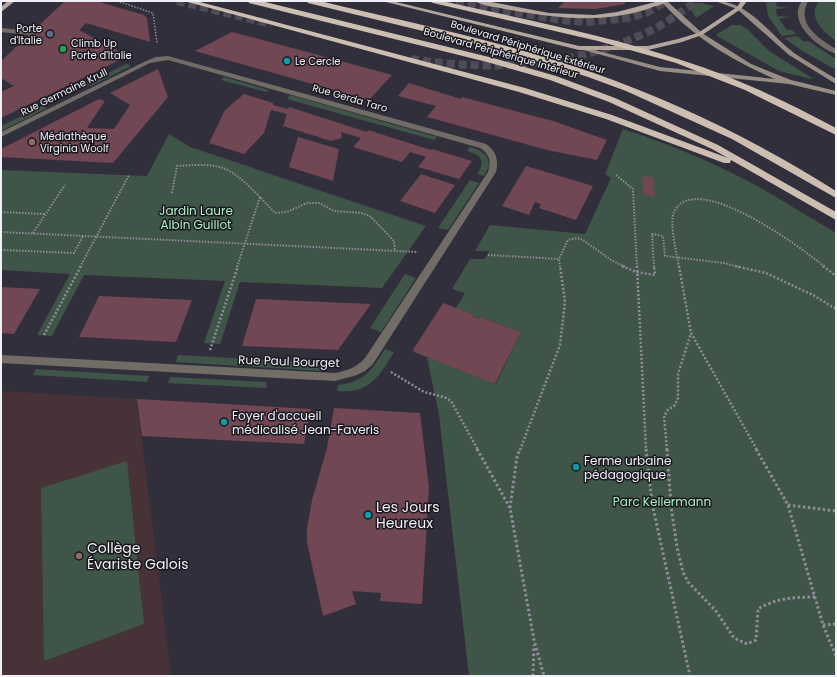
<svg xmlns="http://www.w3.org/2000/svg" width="837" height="677" viewBox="0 0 837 677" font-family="Poppins,sans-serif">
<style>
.education{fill:#473237}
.green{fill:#3e5547}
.building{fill:#704753}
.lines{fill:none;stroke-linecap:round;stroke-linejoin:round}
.highway-tunnel{stroke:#4f4c58;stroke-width:8;stroke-dasharray:8 4;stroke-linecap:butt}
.path-far3{stroke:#908d98;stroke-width:1.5;stroke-dasharray:1.5 1.5;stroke-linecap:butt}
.path-far2{stroke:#908d98;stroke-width:2;stroke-dasharray:1.5 1.5;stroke-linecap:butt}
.path-far1{stroke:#908d98;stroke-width:2.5;stroke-dasharray:2 2;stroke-linecap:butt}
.path{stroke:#908d98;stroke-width:3;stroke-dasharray:2.5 2.5;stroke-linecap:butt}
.lane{fill:#726c67;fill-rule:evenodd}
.street{fill:#726c67;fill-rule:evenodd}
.secondary{fill:#978d85;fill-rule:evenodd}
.primary{fill:#b3a79c;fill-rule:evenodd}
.highway{fill:#ccbeb1;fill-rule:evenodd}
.service-dot{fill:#5c6f8a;stroke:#19181e;stroke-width:1.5}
.leisure-dot{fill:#2e9e5b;stroke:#19181e;stroke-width:1.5}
.culture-dot{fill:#0f9aa8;stroke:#19181e;stroke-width:1.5}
.education-dot{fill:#8d6e63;stroke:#19181e;stroke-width:1.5}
.labels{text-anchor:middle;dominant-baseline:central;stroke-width:3;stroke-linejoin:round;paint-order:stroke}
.far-poi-label{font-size:10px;fill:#f1eff8;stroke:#19181e;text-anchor:start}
.far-street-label{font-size:10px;fill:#f1eff8;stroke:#19181e}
.park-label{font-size:12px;fill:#adf0c6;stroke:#19181e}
.street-label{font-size:12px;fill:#f1eff8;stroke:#19181e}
.poi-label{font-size:12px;fill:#f1eff8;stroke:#19181e;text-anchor:start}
.near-poi-label{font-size:14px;fill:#f1eff8;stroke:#19181e;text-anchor:start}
</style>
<rect width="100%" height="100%" fill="#322f3c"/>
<path class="education" d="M1 391 137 399 171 676H1Z"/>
<g class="green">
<path d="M766 1H777L776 6 788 8 776 9 777 16 790 17 779 19 787 30H792L796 34 782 36 768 16Z"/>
<path d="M819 1H836V41C823 32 807 17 819 1Z"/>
<path d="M689 3H702L714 6 696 18 688 5Z"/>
<path d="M732 25H740L746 28 769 51 812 78 811 79 779 71 717 36V34Z"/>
<path d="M797 36 804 42 808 41 836 59V70L801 50 784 38Z"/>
<path d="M126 64 131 66 91 86 86 84Z"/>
<path d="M224 77 269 90 266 92 221 80Z"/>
<path d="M290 95 437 137 434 140 287 99Z"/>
<path d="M43 106 47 108 1 131V126Z"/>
<path d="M623 129C669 144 715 163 757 186 784 201 810 218 836 233V676H469L439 415 427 357 496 384 521 332 480 317 479 319 472 316 473 314 456 308 465 293 452 289 470 259H485L489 251H475L490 225 585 234 611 178 605 174Z"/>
<path d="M169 134 190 147 426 226 382 288 240 282 220 344 204 343 225 281 84 275 52 336 37 335 70 274 1 270V170L147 176Z"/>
<path d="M470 147 479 150 487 156 489 166 484 176 477 174C487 160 480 155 467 151Z"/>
<path d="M470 180 479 183 448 230 438 228Z"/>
<path d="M405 274 416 278 381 332 370 328Z"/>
<path d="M385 349 394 352C379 377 369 394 337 391L338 385C365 382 372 370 385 349Z"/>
<path d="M178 355 323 363 322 371 176 362Z"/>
<path d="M36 369 149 376 147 382 33 375Z"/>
<path d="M170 377 267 382 266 388 168 383Z"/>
<path d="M127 461 144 624 44 661 41 488Z"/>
</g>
<g class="building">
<path d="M65 1H96L144 15 147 18 150 42 86 23 79 30 128 56 1 118V92L14 86 1 78V61Z"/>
<path d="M565 1H625V4L596 9 558 8Z"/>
<path d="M232 32 315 54 392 75 369 100 195 51Z"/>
<path d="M158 69 168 97 113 163 1 157V149L99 99 105 101 87 128 114 129 130 105 110 93Z"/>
<path d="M409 83 461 99 462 97 553 121 607 140 597 160 547 150 427 117 436 106 398 96Z"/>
<path d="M244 94 273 103V105L288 109 289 107 367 132 368 130 431 150 432 149 472 161 459 179 418 167 426 157 410 152 402 162 353 147 361 138 341 132 342 138 331 141 283 126 287 114 271 110 264 133 244 154 209 143 225 110Z"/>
<path d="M298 137 339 149 333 181 289 167Z"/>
<path d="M526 166 593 186 576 220 539 208 541 204 535 202 529 215 502 206Z"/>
<path d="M421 174 455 185 435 213 400 201Z"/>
<path d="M642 176 653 177 655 196 644 195Z"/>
<path d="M1 287 40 289 14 334 1 333Z"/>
<path d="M99 296 192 300 176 342 79 337Z"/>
<path d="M256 299 371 304 338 350 242 346Z"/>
<path d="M443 303 473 314 472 316 479 319 480 317 521 332 495 384 414 352 413 350Z"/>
<path d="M137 399 192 402 311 409 304 444 142 436Z"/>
<path d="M334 408 420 413 429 488 422 604 380 601 381 593 352 591 356 604 323 616 307 542V529L312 500 327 448Z"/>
</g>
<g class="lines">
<g class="highway-tunnel">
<path d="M177 1 271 24"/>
<path d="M444 1 562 20 586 22 628 18 646 13 667 1"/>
<path d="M411 59C494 72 577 67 654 29 669 21 683 10 697 1"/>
</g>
<path class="path-far3" d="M117 1 153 13 157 43"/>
<g class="path-far2">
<path d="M616 175 633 189 637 267"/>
<path d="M172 193 177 166C223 163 228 165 260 197"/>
<path d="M1 212 45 214"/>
<path d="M1 232 418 252"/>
<path d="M33 233 65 185"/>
<path d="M1 250 74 253 83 236"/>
<path d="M488 255 559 259"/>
<path d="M80 267 129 175"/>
<path d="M237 267 260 197 275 213 287 212 307 203H319L334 211 363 213 371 217 394 241 395 251"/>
<path d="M560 267 559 259 568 240 577 238 583 240 611 260 625 267"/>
<path d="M654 267 652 234 663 236 665 256 724 263 739 267"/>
<path d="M679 267C677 254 669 224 674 212 695 168 803 249 825 267"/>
</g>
<g class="path-far1">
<path d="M622 266 636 272 655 275 654 266"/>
<path d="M637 266 646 450"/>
<path d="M679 266 691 333 757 450"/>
<path d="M735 266 766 273 813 295 836 309"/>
<path d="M823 266 836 276"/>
<path d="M44 335 81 266"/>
<path d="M210 350 238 266"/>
<path d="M391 372 424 392 444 397 451 401 478 450"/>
<path d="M520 450 560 345 565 302 560 266"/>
<path d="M667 450 664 416 668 410 675 405 678 398V374L691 333"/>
</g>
<g class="path">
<path d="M477 449 510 508 534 640 544 676"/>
<path d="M646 449 652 503 690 676"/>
<path d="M667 449 671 506 677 547 683 572 688 582 716 611 734 638 747 644 756 640 758 609C776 598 795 597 815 597"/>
<path d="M756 449 788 505 823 625 836 656"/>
<path d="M652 503 671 506"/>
<path d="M788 505 836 511"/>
<path d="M510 508 517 457 520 449"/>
<path d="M823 625 836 624"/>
<path d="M533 676 534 645"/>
</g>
<path class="lane" d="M1 28 30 31 33 33 30 35 1 32Z"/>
<g class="street">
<path d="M802 1H808C796 24 818 38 836 49V54C822 49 800 32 798 16 797 10 799 6 802 1Z"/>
<path d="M168 56 486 144C496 151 499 160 496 172L373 364 365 371 357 375 335 381 1 363V355L335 373C347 371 357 367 365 358L488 172C491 161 490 154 480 148L168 60 150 63 1 137V132L146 61 156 57Z"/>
</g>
<g class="secondary">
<path d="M661 1H667L702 33 751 64 791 80 836 91V95L789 84 660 71 576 48 579 46 660 67 775 79C733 61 691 36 661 1Z"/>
<path d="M715 1C749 1 769 34 794 53 807 62 822 70 836 79V84L789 55 737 9Z"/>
</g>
<g class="primary">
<path d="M8 1H15L1 12V7Z"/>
<path d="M382 1H392L579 46H648L678 39 698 33 737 7 741 1H747L741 9 702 35 682 42 648 50H579Z"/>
<path d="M475 1H486L549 13 594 15 617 12 659 1H668C663 5 654 6 648 9 601 24 552 18 505 9 496 7 482 6 475 1Z"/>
</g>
<g class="highway">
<path d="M184 1H196L525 88 612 115 728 158 712 149 609 102 550 80 487 62 249 3 248 1H261L493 58 556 76 615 98 718 145 836 212V220L731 160 730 163H724L606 119 519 92Z"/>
<path d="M307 1H320C412 23 505 42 594 73 679 103 760 143 836 191V198L732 139 626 91 588 77 509 52 308 3Z"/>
<path d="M429 1H442C522 19 603 34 681 60 735 77 786 101 836 128V135L745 90 676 63 598 41 433 3Z"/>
</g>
</g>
<circle class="service-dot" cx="50" cy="34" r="4"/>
<circle class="leisure-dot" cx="63" cy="49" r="4"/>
<g class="culture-dot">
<circle cx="287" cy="61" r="4"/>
<circle cx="224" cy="422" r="4"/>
<circle cx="576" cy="467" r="4"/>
<circle cx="368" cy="515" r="4"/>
</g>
<g class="education-dot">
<circle cx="32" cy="142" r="4"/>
<circle cx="79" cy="556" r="4"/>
</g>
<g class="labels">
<g class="far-poi-label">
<text x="42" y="28" text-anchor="end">Porte<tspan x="42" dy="12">d'Italie</tspan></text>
<text x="71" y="43">Climb Up<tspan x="71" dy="12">Porte d'Italie</tspan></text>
<text x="295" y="61">Le Cercle</text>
<text x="40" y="136">Médiathèque<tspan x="40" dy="12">Virginia Woolf</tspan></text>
</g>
<g class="far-street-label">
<text transform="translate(528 47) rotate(17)">Boulevard Périphérique Extérieur</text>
<text transform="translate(501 53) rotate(16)">Boulevard Périphérique Intérieur</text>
<text transform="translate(64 92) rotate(-26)">Rue Germaine Krull</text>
<text transform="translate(350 98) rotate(16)">Rue Gerda Taro</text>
</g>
<g class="park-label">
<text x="196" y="210">Jardin Laure<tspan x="196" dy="14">Albin Guillot</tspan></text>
<text x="662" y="501">Parc Kellermann</text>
</g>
<g class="street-label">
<text transform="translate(289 361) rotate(2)">Rue Paul Bourget</text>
</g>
<g class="poi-label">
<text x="232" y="415">Foyer d'accueil<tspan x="232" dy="14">médicalisé Jean-Faveris</tspan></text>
<text x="584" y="460">Ferme urbaine<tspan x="584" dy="14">pédagogique</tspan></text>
</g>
<g class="near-poi-label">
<text x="376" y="507">Les Jours<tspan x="376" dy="16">Heureux</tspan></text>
<text x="87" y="548">Collège<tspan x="87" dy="16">Évariste Galois</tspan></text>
</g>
</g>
<rect width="837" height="677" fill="none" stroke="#f1eff8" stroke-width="4"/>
</svg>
